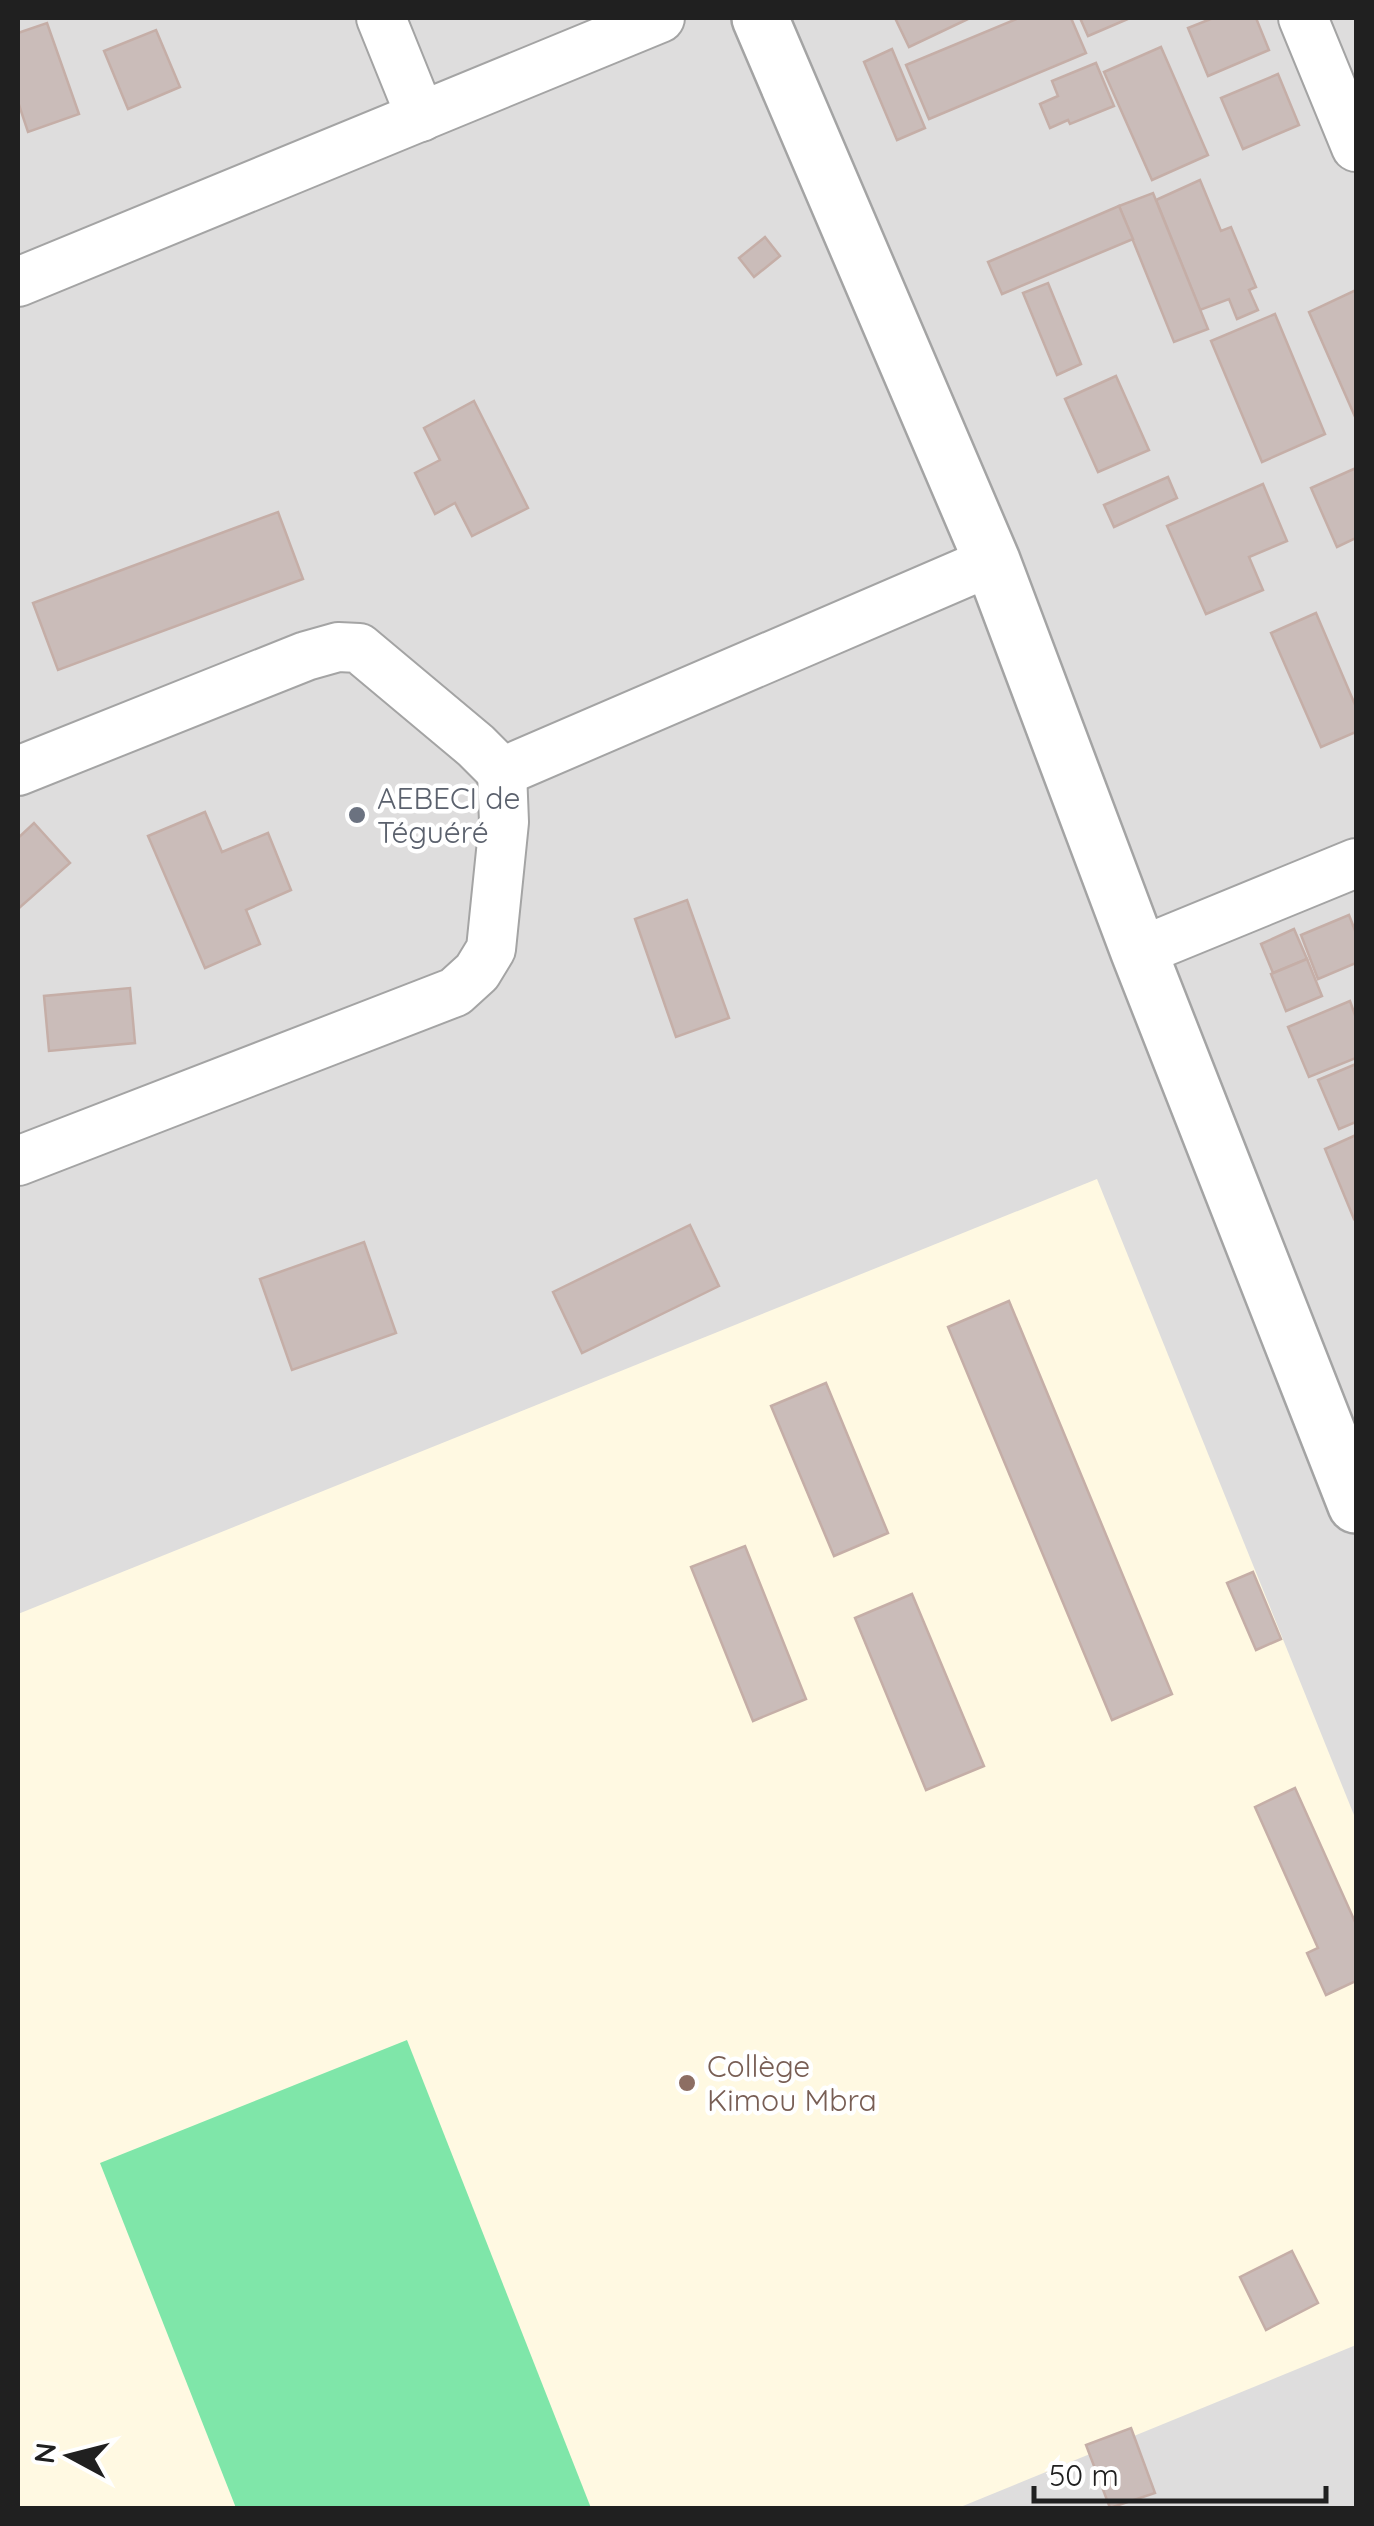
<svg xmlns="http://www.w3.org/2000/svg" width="1374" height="2526" viewBox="0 0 1374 2526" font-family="Quicksand,sans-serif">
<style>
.residential{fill:#dedddd}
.education{fill:#fff9e2}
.pitch{fill:#7fe6a9}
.building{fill:#cabcb9;stroke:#c5aea7;stroke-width:2.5}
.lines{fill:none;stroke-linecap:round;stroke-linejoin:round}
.minor-casing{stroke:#a4a4a4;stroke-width:52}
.tertiary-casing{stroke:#a4a4a4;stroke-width:60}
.minor{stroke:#fff;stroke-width:48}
.tertiary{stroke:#fff;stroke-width:55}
.worship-dot{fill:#6b7280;stroke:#fff;stroke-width:4}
.education-dot{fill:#8d6e63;stroke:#fff;stroke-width:4}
.labels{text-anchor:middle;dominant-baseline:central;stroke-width:9;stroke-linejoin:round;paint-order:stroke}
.worship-label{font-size:30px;fill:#5b616d;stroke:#fff;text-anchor:start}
.education-label{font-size:30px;fill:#785e54;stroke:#fff;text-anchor:start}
</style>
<rect width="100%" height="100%" fill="#f1ebe6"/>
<rect class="residential" x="18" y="18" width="1338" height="2490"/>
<path class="education" d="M1097 1179 1356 1820V2345L958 2508H18V1614Z"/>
<path class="pitch" d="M407 2040 591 2508H236L100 2163Z"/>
<g class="building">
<path d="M895 18H970L909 47Z"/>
<path d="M1019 18H1071L1086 53 929 119 906 65Z"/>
<path d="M1080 18H1130L1088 36Z"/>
<path d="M1213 18H1256L1269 50 1208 76 1188 28Z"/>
<path d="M47 23 79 114 28 132 18 102V33Z"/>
<path d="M156 30 180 87 128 109 104 51Z"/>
<path d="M1161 47 1208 155 1152 180 1104 72Z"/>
<path d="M892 49 925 128 897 140 864 62Z"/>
<path d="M1096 63 1114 106 1070 124 1068 120 1050 128 1040 104 1058 96 1052 81Z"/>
<path d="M1278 74 1299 125 1243 149 1221 98Z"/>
<path d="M1200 180 1221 231 1231 227 1256 287 1249 290 1258 310 1237 319 1229 299 1200 310 1156 200Z"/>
<path d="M1153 193 1208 329 1174 342 1119 206Z"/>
<path d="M1119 206 1133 239 1002 294 988 262Z"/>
<path d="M765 237 780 256 754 277 739 258Z"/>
<path d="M1048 283 1081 364 1057 375 1023 293Z"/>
<path d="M1356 290V419L1309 312Z"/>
<path d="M1275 314 1325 434 1262 462 1211 341Z"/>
<path d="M1116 376 1149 450 1098 472 1065 399Z"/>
<path d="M474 401 528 508 472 536 455 503 435 514 415 473 440 460 424 428Z"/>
<path d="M1356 468V538L1337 547 1311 488Z"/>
<path d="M1168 477 1177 498 1114 527 1104 505Z"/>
<path d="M1263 484 1287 541 1249 557 1263 590 1206 614 1167 526Z"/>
<path d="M278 512 303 579 58 670 33 603Z"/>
<path d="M1316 613 1356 707V732L1321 747 1271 633Z"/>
<path d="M205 812 222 852 268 833 291 890 246 910 260 944 205 968 148 836Z"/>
<path d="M34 823 70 863 18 909V838Z"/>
<path d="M687 900 729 1018 676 1037 635 919Z"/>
<path d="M1349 915 1356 933V963L1318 979 1301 935Z"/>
<path d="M1294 929 1307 959 1273 973 1261 944Z"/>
<path d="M1307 959 1322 996 1286 1011 1271 974Z"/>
<path d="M130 988 135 1043 49 1051 44 996Z"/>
<path d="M1350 1001 1356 1018V1058L1309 1077 1288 1027Z"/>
<path d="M1356 1064V1122L1339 1129 1318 1080Z"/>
<path d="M1356 1135V1218L1354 1219 1325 1149Z"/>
<path d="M690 1225 719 1286 582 1353 553 1292Z"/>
<path d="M364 1242 396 1333 292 1370 260 1279Z"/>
<path d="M1009 1301 1172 1694 1112 1720 948 1327Z"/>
<path d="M826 1383 888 1533 834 1556 771 1406Z"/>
<path d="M745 1546 806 1699 753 1721 691 1567Z"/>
<path d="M1253 1572 1281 1639 1256 1650 1227 1583Z"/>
<path d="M912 1594 984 1766 926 1790 855 1618Z"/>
<path d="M1295 1788 1356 1924V1981L1326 1995 1307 1953 1318 1948 1255 1807Z"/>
<path d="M1292 2251 1318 2303 1266 2330 1240 2277Z"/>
<path d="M1131 2428 1155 2493 1110 2508 1086 2445Z"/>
</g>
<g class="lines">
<defs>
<g id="minor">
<path d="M381 18 421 117"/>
<path d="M1303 18 1356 147"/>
<path d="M18 282 660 18"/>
<path d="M18 771 306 656 338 647 359 648 476 746 502 772 992 561"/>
<path d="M1139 952 1356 863"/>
<path d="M18 1161 455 992 477 972 491 949 504 822 502 772"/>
</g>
<path id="tertiary" d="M760 18 992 561 1139 952 1356 1505"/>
</defs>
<use href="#minor" class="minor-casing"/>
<use href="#tertiary" class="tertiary-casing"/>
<use href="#minor" class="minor"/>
<use href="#tertiary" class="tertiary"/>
</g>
<circle class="worship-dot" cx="357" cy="815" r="10"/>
<circle class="education-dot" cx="687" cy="2083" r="10"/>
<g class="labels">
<g class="worship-label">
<text x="377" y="798">AEBECI de<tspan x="377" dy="34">Téguéré</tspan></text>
</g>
<g class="education-label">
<text x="707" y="2066">Collège<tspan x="707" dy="34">Kimou Mbra</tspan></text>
</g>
</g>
<rect width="1374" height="2526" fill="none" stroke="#202020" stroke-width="40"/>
<g transform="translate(70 2456) rotate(277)" stroke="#ffffff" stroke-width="8" paint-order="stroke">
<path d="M0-8L18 38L0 25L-18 38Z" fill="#202020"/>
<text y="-15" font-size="28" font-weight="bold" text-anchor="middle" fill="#202020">N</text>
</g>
<path d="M1034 2486v15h292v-15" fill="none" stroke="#202020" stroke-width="5"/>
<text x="1049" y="2486" font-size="30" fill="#202020" stroke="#ffffff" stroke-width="8" paint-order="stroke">50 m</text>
</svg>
